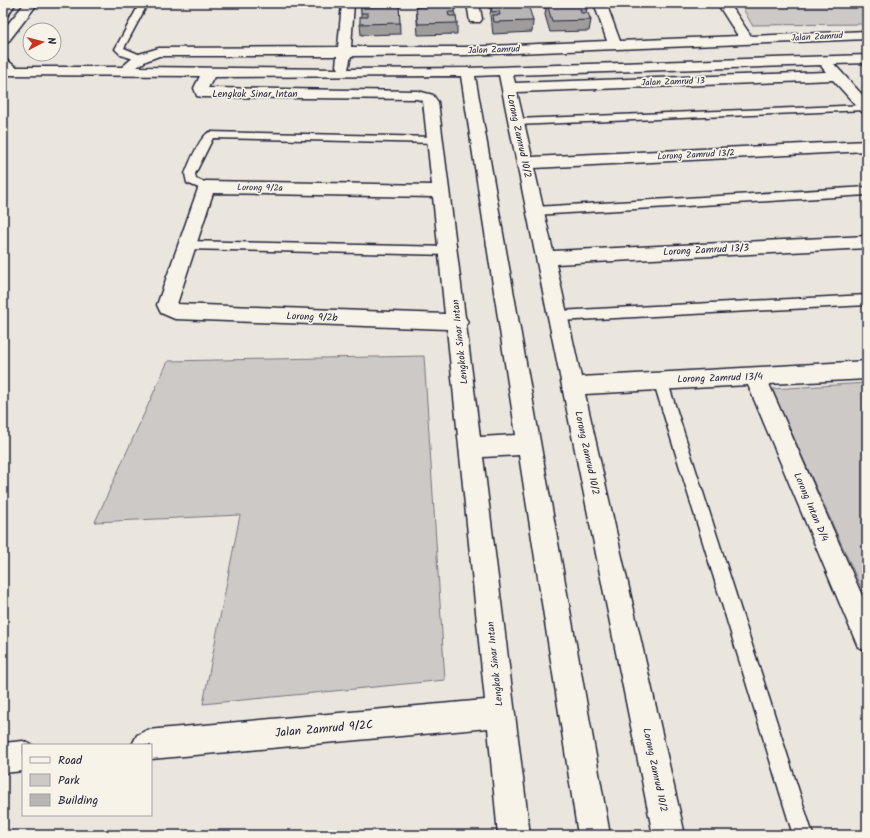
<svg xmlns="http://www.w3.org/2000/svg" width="870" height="838" viewBox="0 0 870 838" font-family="Kalam,sans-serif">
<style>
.green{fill:#cdc9c6;stroke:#787680}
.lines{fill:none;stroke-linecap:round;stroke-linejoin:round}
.lane-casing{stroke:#22223b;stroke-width:3}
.street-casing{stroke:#22223b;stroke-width:3}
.secondary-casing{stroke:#22223b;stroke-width:3}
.lane{fill:#f7f3e8;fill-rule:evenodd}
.street{fill:#f7f3e8;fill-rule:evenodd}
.secondary{fill:#f7f3e8;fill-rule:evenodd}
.wall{fill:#9e9d9c;stroke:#22223b}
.building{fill:#b8b6b5;stroke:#22223b}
.labels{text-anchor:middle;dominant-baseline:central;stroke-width:3.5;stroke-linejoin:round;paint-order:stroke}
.far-street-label{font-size:9px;fill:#22223b;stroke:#f7f3e8}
.street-label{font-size:10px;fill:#22223b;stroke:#f7f3e8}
.near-street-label{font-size:12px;fill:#22223b;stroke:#f7f3e8}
</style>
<rect width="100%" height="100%" fill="#eae6de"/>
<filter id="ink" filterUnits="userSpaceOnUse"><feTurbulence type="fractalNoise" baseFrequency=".025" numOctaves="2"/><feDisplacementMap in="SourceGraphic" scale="8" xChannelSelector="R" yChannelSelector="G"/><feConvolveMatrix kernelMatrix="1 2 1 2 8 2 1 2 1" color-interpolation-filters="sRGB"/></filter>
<g filter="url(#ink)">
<g class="green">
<path d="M740 3H867V24L752 25Z"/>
<path d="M424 356 445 680 203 704 240 515 95 522 168 361Z"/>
<path d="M867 383V601L772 389Z"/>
</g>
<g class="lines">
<defs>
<g id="lane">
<path d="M140 3H148L124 48 143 56 144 58 140 61 121 55 115 49Z"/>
<path d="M867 105V109L865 110 516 125 511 122 516 119Z"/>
<path d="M210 132 436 137 441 140 436 143 213 138 195 174 196 179 210 184 211 187 210 190 206 191 187 183 185 174C189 164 200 135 210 132Z"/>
<path d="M867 187V195L535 215 529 211 535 207Z"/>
<path d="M186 241 450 247 454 248 456 251 454 254 450 255 186 249 180 245Z"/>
<path d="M867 295V305L558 321 554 319 552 316 554 313 558 311Z"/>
<path d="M660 374 665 376 667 380 813 835H793L653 380 655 376Z"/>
</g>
<g id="street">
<path d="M342 3H354L351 47H466L607 41 594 3H606L620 41 738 36 717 3H729L751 36 867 31V39L466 55 351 56 348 69 467 68 867 55V63L834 64 867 100V114L862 112 833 80 517 92 532 157 867 141V151L534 168 553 251 867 236V248L556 264 581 377 867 361V379L769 384 867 607V651L858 647 748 385 585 394 685 835H653L499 75 475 76 610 835H578L519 455 483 457 530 835H498L488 728 151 759V745H132L137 735 147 730 485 700 447 329 175 319 161 313 157 305 200 183 206 181 432 185 423 101 417 99 202 97 197 96 194 88 200 76 3 75V67H122L136 55 159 48 338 47ZM159 56H337L336 66 338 69 137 67 146 61ZM822 65 821 66 826 72 515 83 513 75ZM461 76 516 435 480 437 466 325 468 322 465 317 438 102 433 95 418 91 208 88 214 77ZM213 193 433 197 445 314 177 304Z"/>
<path d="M467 3H479L482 19 480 22H470Z"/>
<path d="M23 741 32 745H23V771L3 773V743Z"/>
</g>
<g id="secondary">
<path d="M3 3H16L8 15 3 16Z"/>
<path d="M25 3H38L8 42 3 43V30Z"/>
<path d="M3 60 8 61 21 71 19 74 14 75 3 70Z"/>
</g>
</defs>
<use href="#lane" class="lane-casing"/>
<use href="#street" class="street-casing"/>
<use href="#secondary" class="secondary-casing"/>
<use href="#lane" class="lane"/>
<use href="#street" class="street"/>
<use href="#secondary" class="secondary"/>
</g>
<g class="wall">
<path d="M361 3H399L400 34 361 35 360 24 361 17Z"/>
<path d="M418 3H456L455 9V16L457 23V34L418 35 416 7H418Z"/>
<path d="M487 3H525V4L533 21 532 32 493 34 492 26V23H491L490 16 491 8H488Z"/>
<path d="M542 3H585L587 9 586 13 591 20 589 31 550 32 545 15 546 8H544Z"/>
</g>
<g class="building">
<path d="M585 3 587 9H580L581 13H588L591 20 552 21 547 4Z"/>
<path d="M528 4 533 21 494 22 493 15H500L499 11 492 12 491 5Z"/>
<path d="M399 6 400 23 360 24V17H368V13H361V7Z"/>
<path d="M455 6V12H448L449 16H456L457 23 418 24 416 7Z"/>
</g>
</g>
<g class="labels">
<g class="far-street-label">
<text transform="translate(817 37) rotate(-3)">Jalan Zamrud</text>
<text transform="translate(494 50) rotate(-2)">Jalan Zamrud</text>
<text transform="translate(673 82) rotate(-2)">Jalan Zamrud 13</text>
<text transform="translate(696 155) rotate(-3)">Lorong Zamrud 13/2</text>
<text transform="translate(260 188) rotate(1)">Lorong 9/2a</text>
</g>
<g class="street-label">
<text x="255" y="94">Lengkok Sinar Intan</text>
<text transform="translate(519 136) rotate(78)">Lorong Zamrud 10/2</text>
<text transform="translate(706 250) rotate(-3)">Lorong Zamrud 13/3</text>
<text transform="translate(312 317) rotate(2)">Lorong 9/2b</text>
<text transform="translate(460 342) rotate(-96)">Lengkok Sinar Intan</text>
<text transform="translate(720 378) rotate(-2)">Lorong Zamrud 13/4</text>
<text transform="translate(587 453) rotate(78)">Lorong Zamrud 10/2</text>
<text transform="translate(811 507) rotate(67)">Lorong Intan D/4</text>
<text transform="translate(495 664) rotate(-96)">Lengkok Sinar Intan</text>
<text transform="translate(655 770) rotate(78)">Lorong Zamrud 10/2</text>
</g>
<g class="near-street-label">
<text transform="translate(324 729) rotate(-5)">Jalan Zamrud 9/2C</text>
</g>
</g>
<rect width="870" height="838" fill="none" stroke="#f7f3e8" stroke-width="16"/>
<rect x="8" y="8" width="854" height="822" fill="none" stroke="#22223b" stroke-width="1.5" filter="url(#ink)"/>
<rect x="22" y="744" width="130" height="72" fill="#f7f3e8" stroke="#a29fa3"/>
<rect x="30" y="757" width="20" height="6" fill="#f7f3e8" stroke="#a29fa3"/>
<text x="58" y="764" font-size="12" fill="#22223b">Road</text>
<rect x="30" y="774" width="20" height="12" fill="#cdc9c6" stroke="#a29fa3"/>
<text x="58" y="784" font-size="12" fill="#22223b">Park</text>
<rect x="30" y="794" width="20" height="12" fill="#b8b6b5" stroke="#a29fa3"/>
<text x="58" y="804" font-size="12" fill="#22223b">Building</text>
<g transform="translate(42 42) rotate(83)"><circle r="19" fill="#f7f3e8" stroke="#a29fa3"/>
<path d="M0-3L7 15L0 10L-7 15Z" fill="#c8321e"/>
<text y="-6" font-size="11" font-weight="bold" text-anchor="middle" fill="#22223b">N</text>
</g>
</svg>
